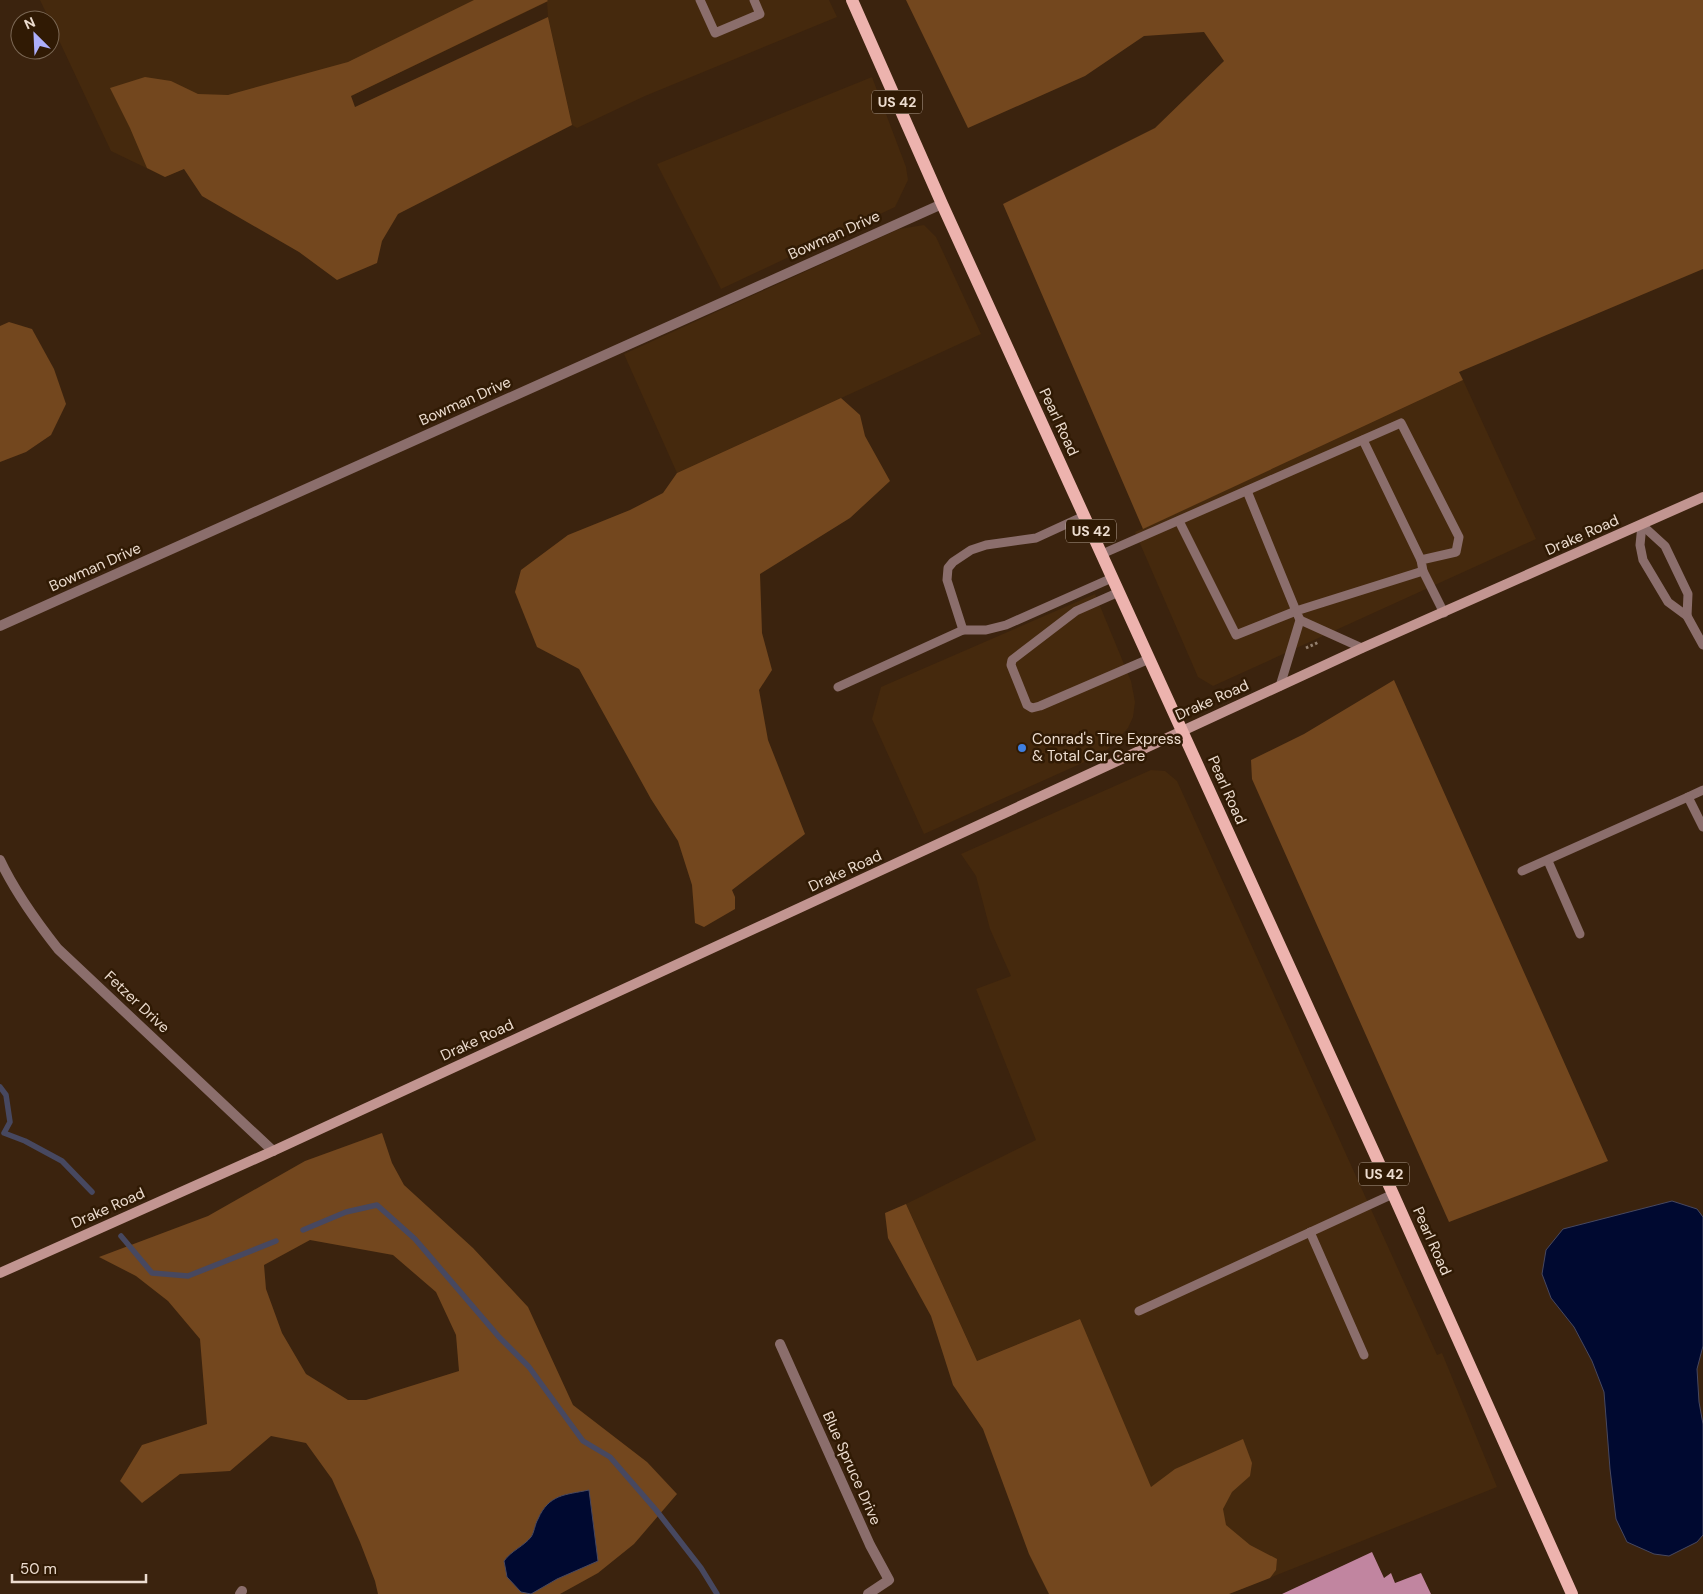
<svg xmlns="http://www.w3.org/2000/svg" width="1703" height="1594" viewBox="0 0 1703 1594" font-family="'DM Sans',sans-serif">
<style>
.built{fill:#45290d}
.forest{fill:#73471e;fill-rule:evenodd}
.water{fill:#000930;stroke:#474860}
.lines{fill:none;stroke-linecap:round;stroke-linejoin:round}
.stream{stroke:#474860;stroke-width:5.5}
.building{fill:#c185a0}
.path{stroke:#94806f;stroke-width:3;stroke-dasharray:2.5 2.5;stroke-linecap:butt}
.lane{stroke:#8b6e6c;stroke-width:9}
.street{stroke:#8b6e6c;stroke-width:10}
.secondary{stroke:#c29591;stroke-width:10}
.primary{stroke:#edb3ae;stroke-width:12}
.shop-dot{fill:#3f7fe0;stroke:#301a04;stroke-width:2}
.labels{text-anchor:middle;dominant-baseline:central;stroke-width:5;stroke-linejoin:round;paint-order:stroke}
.shield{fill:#301a04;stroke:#b4a292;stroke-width:1}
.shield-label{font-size:14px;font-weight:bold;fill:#ecdccf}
.street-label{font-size:15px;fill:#ecdccf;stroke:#301a04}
.poi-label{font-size:15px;fill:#ecdccf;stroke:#301a04;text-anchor:start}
</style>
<rect width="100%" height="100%" fill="#3b230e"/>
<g class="built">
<path d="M40 0H829L837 17 645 96 577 128 572 125 548 17 547 2 351 96 165 177 111 151Z"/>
<path d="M872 77 906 167 908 180 895 207 721 289 657 164Z"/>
<path d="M924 225 936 237 981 334 677 473 624 354 899 229Z"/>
<path d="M1463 380 1536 539 1213 686 1198 677 1135 532Z"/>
<path d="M1095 594 1131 681 1135 702 1133 717 1128 728 1108 749 1089 760 924 834 872 719 881 687Z"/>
<path d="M1151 770 1165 771 1177 781 1437 1355 1442 1353 1497 1487 1229 1594H1179L1080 1319 977 1361 906 1204 1036 1140 976 989 1011 976 990 929 976 876 961 854Z"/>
</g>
<g class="forest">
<path d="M474 0H547L548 1 351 96 355 107 548 17 572 125 398 214 382 241 377 263 337 280 299 252 202 196 184 169 165 177 147 168 130 128 110 88 145 77 171 81 198 94 228 95 348 62Z"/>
<path d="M906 0H1703V269L1459 372 1463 380 1143 529 1003 204 1155 128 1224 61 1204 32 1144 36 1085 76 968 128Z"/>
<path d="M9 322 32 329 54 369 66 404 51 435 26 452 0 462V326Z"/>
<path d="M841 398 860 415 865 436 890 481 850 518 760 574 762 633 772 670 759 690 768 740 805 834 732 890 735 897V909L704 927 695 923 692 885 678 841 651 799 579 669 537 647 515 592 521 570 568 535 630 510 663 493 677 473Z"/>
<path d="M1394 680 1608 1161 1449 1222 1252 779 1251 760 1304 734Z"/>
<path d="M382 1133 392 1163 404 1185 473 1248 528 1307 573 1405 647 1462 677 1494 634 1544 598 1573 560 1594H378L375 1581 360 1542 332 1479 306 1443 271 1436 230 1471 180 1474 142 1503 120 1481 142 1445 207 1424 200 1339 168 1301 136 1276 99 1257 208 1216 305 1161ZM310 1240 393 1255 436 1292 456 1335 459 1371 366 1400H348L306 1374 282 1333 266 1289 264 1265Z"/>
<path d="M906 1204 977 1361 1080 1319 1151 1487 1175 1469 1243 1439 1252 1463 1250 1476 1232 1492 1223 1509 1226 1525 1250 1545 1277 1559 1276 1570 1270 1578 1229 1594H1049L1029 1554 983 1429 953 1385 931 1316 888 1238 885 1213Z"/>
</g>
<g class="water">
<path d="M1672 1201 1697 1209 1703 1217V1346L1697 1369 1699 1402 1703 1424V1535L1697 1542 1669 1556 1654 1554 1627 1542 1616 1519 1610 1469 1604 1392 1592 1361 1574 1327 1551 1298 1542 1274 1546 1250 1563 1229Z"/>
<path d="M589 1490 598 1561 557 1579 531 1594 521 1592 507 1577 504 1561C511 1551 524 1546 531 1537 534 1533 535 1524 538 1519 549 1494 565 1495 589 1490Z"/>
</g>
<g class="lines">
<g class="stream">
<path d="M0 1087 6 1095 10 1122 4 1133 25 1141 62 1161 92 1192"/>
<path d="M303 1230 346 1212 377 1205 415 1239 499 1337 529 1367 583 1441 610 1457 656 1510 701 1568 717 1594"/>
<path d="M121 1236 152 1273 188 1276 276 1241"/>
</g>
</g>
<path class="building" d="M1372 1552 1384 1578 1391 1573 1395 1583 1421 1573 1431 1594H1282Z"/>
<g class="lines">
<path class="path" d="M1306 648 1319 642"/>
<g class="lane">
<path d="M700 0 715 33 760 14 754 0"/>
<path d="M1363 440 1421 560"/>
<path d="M1179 521 1236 635 1296 611 1247 491"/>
<path d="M1642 525 1640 545 1643 560 1668 602 1687 616 1703 645"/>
<path d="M1642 525 1665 546 1688 594 1687 616"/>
<path d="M1102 554 1401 423 1459 537 1456 552 1421 560 1423 571 1444 613"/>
<path d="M1119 592 1076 611 1012 660 1011 665 1027 705 1032 708 1040 706 1149 659"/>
<path d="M1300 620 1362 648"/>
<path d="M963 630 947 580 948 568 953 562 971 550 986 545 1036 538 1084 516"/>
<path d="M1280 686 1300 620 1296 611 1423 571"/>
<path d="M838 687 963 630H986L1006 625 1112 578"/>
<path d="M1703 790 1688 797 1703 827"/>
<path d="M1548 861 1580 934"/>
<path d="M1522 871 1688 797"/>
<path d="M1310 1232 1364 1355"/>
<path d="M1139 1311 1393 1194"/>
</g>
<g class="street">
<path d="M0 626 942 204"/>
<path d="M0 860C15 892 36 921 58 949L273 1151"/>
<path d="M780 1344 870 1545 889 1580 868 1594"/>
<path d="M240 1594 242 1591"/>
</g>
<path class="secondary" d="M0 1273 273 1151 1362 648 1703 497"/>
<path class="primary" d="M852 0 942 204 1393 1194 1572 1594"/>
</g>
<circle class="shop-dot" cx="1022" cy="748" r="5"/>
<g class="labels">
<g class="shield">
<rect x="872" y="90.5" width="50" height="23" rx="4"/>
<rect x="1066" y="519.5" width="50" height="23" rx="4"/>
<rect x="1359" y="1162.5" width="50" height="23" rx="4"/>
</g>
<g class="shield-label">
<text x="897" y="102">US 42</text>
<text x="1091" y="531">US 42</text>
<text x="1384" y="1174">US 42</text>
</g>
<g class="street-label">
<text transform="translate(834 235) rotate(-24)">Bowman Drive</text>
<text transform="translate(465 401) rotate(-24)">Bowman Drive</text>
<text transform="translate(1059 422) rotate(65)">Pearl Road</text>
<text transform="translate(1582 535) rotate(-24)">Drake Road</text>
<text transform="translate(95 567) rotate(-24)">Bowman Drive</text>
<text transform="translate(1212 700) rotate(-24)">Drake Road</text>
<text transform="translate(1227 790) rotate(66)">Pearl Road</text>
<text transform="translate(845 871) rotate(-25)">Drake Road</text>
<text transform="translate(137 1002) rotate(43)">Fetzer Drive</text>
<text transform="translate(477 1040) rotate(-25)">Drake Road</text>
<text transform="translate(108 1208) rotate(-24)">Drake Road</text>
<text transform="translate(1432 1241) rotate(66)">Pearl Road</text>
<text transform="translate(852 1468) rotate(66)">Blue Spruce Drive</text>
</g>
<g class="poi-label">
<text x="1032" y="739">Conrad's Tire Express<tspan x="1032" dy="17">&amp; Total Car Care</tspan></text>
</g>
</g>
<g transform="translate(35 35) rotate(336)"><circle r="24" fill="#301a04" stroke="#7b6855"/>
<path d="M0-4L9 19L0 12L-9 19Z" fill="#adaffb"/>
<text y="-8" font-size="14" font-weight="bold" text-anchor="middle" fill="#ecdccf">N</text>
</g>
<path d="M12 1574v8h134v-8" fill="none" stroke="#ecdccf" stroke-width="2.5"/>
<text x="20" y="1574" font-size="15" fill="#ecdccf" stroke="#301a04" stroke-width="4" paint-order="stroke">50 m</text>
</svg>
